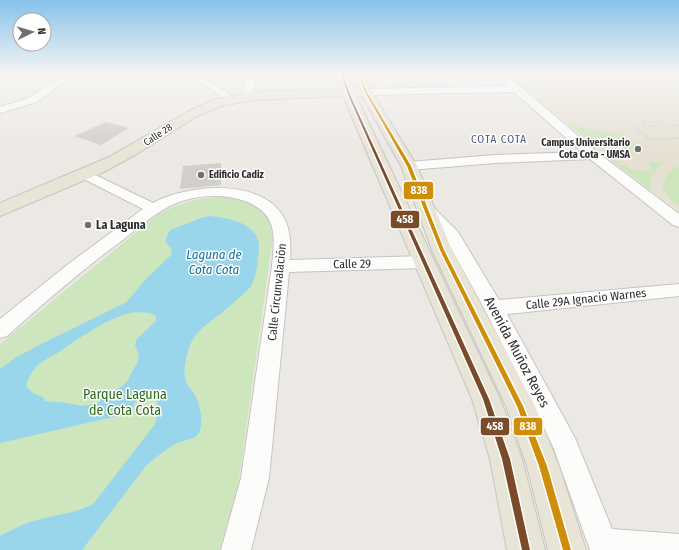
<svg xmlns="http://www.w3.org/2000/svg" width="679" height="550" viewBox="0 0 679 550" font-family="'Fira Sans Condensed',sans-serif">
<style>
.education{fill:#e6e0d3}
.green{fill:#cee6be}
.plaza{fill:#dad6d2}
.water{fill:#99d6ec;fill-rule:evenodd}
.building{fill:#d1cecb}
.lines{fill:none;stroke-linecap:round;stroke-linejoin:round}
.minor-casing{stroke:#c5c4c5;stroke-width:2}
.major-casing{stroke:#c6c5c4;stroke-width:2}
.minor{fill:#fcfcfb;fill-rule:evenodd}
.major{fill:#e8e4d6;fill-rule:evenodd}
.bus-1-casing{stroke:#fff;stroke-width:3}
.bus-2-casing{stroke:#fff;stroke-width:3}
.bus-1{fill:#cf8e09;fill-rule:evenodd}
.bus-2{fill:#7a4b2a;fill-rule:evenodd}
.poi-dot{fill:#706f6e;stroke:#fff;stroke-width:1.5}
.labels{text-anchor:middle;dominant-baseline:central;stroke-width:3;stroke-linejoin:round;paint-order:stroke}
.far-street-label{font-size:10px;fill:#2e2e2e;stroke:#fff}
.far-poi-label{font-size:10px;font-weight:bold;fill:#2e2e2e;stroke:#fff;text-anchor:end}
.far-neighbourhood-label{font-size:11px;letter-spacing:1px;fill:#4d5680;stroke:#fff}
.poi-label{font-size:12px;font-weight:bold;fill:#2e2e2e;stroke:#fff;text-anchor:start}
.street-label{font-size:12px;fill:#2e2e2e;stroke:#fff}
.water-label{font-size:13px;font-style:italic;fill:#0d6fa3;stroke:#fff}
.near-street-label{font-size:14px;fill:#2e2e2e;stroke:#fff}
.near-park-label{font-size:14px;fill:#2c6e1b;stroke:#fff}
.line-badge{stroke:#fff;stroke-width:1.5}
.badge-label{font-size:11px;text-anchor:middle;font-weight:bold;fill:#fff}
</style>
<rect width="100%" height="100%" fill="#ece8e4"/>
<path class="education" d="M508 75H679V212L608 157Z"/>
<g class="green">
<path d="M565 122C572 122 577 126 583 128 599 131 631 131 637 148 608 157 586 139 565 122Z"/>
<path d="M611 160 622 162 618 163 619 165 628 166 629 169 653 172 649 163 655 162H665C653 169 649 178 651 191Z"/>
<path d="M679 166V205L672 201 662 187C666 177 668 169 679 166Z"/>
<path d="M225 197C242 200 263 206 271 224 272 228 272 233 273 237L237 494 220 550H0V344L157 215C184 201 195 198 225 197Z"/>
</g>
<path class="plaza" d="M643 120 664 123 668 126 679 124V126H667L663 124 645 121 644 123 656 127 637 128 652 139 679 137V139L650 140 633 128 651 126 641 123Z"/>
<path class="water" d="M209 216C228 218 260 223 259 248 258 261 257 274 251 286 249 290 221 314 215 318 206 325 197 331 192 341 187 350 183 370 185 379 187 386 192 389 195 395 200 404 204 423 199 433 195 440 184 440 177 443 166 449 155 458 146 466L82 550H0V536C12 530 24 523 37 520 56 514 77 514 94 503L155 424C159 414 158 400 153 390 140 384 135 404 131 413L0 443V369L15 358 41 344 127 302 145 280 171 255 172 250 165 241 170 230 201 218ZM135 312 150 313 156 316V321L137 339 135 345 139 355 138 361 128 380 124 385 105 396 96 404 81 406 68 403 45 401 43 397 33 393 26 386C28 379 31 373 36 367 43 360 53 356 62 350 82 336 111 316 135 312Z"/>
<g class="building">
<path d="M106 122 129 128 101 145 74 136Z"/>
<path d="M221 163V185L180 189 183 166Z"/>
</g>
<g class="lines">
<defs>
<g id="minor">
<path d="M0 75H7L0 79Z"/>
<path d="M63 75H73L37 102 0 113V107L29 98Z"/>
<path d="M189 75H199L231 95 229 97H223Z"/>
<path d="M250 75H258L253 92 248 95 245 94 243 89Z"/>
<path d="M496 75H505L521 87 597 152 679 214V227L673 225 590 159 495 163 409 170 404 169 402 166 404 163 409 162 495 155 582 152 514 92 366 95 361 92 366 89 508 86Z"/>
<path d="M85 170 153 203C186 185 256 178 281 213 291 227 291 244 290 260L423 256 429 258 432 262 429 266 423 268 289 272 269 478 251 550H221L241 478 272 266C275 235 278 214 245 201 222 193 195 195 174 204 155 213 140 226 124 239 83 269 45 302 7 336L0 338V319L67 265 143 209 80 177 78 174 80 171Z"/>
<path d="M427 204 432 206 458 232 499 300 679 284V296L507 314 575 438 612 529 679 534V550H590L554 449 542 423 484 308 445 237 419 209 422 206Z"/>
</g>
<path id="major" d="M337 75H347L353 88H359L355 75H365L372 92 417 166 452 250 535 406 559 466 586 550H548L527 466 506 406 432 250 401 166 362 96H356L500 399 522 459 545 550H507L490 459 472 399 343 96 253 100 222 106 196 117 135 155 104 172 0 216V203L109 157 187 112 213 100 253 92 341 89Z"/>
</defs>
<use href="#minor" class="minor-casing"/>
<use href="#major" class="major-casing"/>
<use href="#minor" class="minor"/>
<use href="#major" class="major"/>
<defs>
<path id="bus-1" d="M359 75H361L367 92 411 166 444 250 523 406 547 466 571 550H563L539 466 517 406 440 250 407 166 365 92Z"/>
<path id="bus-2" d="M341 75H343L351 97 489 399 510 459 530 550H522L502 459 483 399 349 97Z"/>
</defs>
<use href="#bus-1" class="bus-1-casing"/>
<use href="#bus-2" class="bus-2-casing"/>
<use href="#bus-1" class="bus-1"/>
<use href="#bus-2" class="bus-2"/>
</g>
<linearGradient id="sky" x2="0" y2="1"><stop stop-color="#88c2ea"/><stop offset="0.49" stop-color="#f6f5f3"/><stop offset="1" stop-color="#f6f5f3" stop-opacity="0"/></linearGradient>
<rect width="679" height="152" fill="url(#sky)"/>
<g class="poi-dot">
<circle cx="638" cy="149" r="4"/>
<circle cx="201" cy="175" r="4"/>
<circle cx="88" cy="225" r="4"/>
</g>
<g class="labels">
<g class="far-street-label">
<text transform="translate(158 135) rotate(-33)">Calle 28</text>
</g>
<g class="far-poi-label">
<text x="630" y="143">Campus Universitario<tspan x="630" dy="12">Cota Cota - UMSA</tspan></text>
<text x="209" y="175" text-anchor="start">Edificio Cadiz</text>
</g>
<g class="far-neighbourhood-label">
<text x="499" y="139">COTA COTA</text>
</g>
<g class="poi-label">
<text x="96" y="225">La Laguna</text>
</g>
<g class="street-label">
<text transform="translate(352 264) rotate(-1)">Calle 29</text>
<text transform="translate(277 292) rotate(-84)">Calle Circunvalación</text>
<text transform="translate(586 299) rotate(-6)">Calle 29A Ignacio Warnes</text>
</g>
<g class="water-label">
<text x="214" y="254">Laguna de<tspan x="214" dy="15">Cota Cota</tspan></text>
</g>
<g class="near-street-label">
<text transform="translate(517 352) rotate(62)">Avenida Muñoz Reyes</text>
</g>
<g class="near-park-label">
<text x="125" y="394">Parque Laguna<tspan x="125" dy="16">de Cota Cota</tspan></text>
</g>
</g>
<g class="line-badge">
<rect x="403" y="181" width="31" height="19" rx="4" fill="#cf8e09"/>
<rect x="390" y="210" width="30" height="19" rx="4" fill="#7a4b2a"/>
<rect x="480" y="417" width="30" height="19" rx="4" fill="#7a4b2a"/>
<rect x="513" y="417" width="30" height="19" rx="4" fill="#cf8e09"/>
</g>
<g class="badge-label">
<text x="419" y="194">838</text>
<text x="405" y="223">458</text>
<text x="495" y="430">458</text>
<text x="528" y="430">838</text>
</g>
<g transform="translate(32 32) rotate(85)"><circle r="19" fill="#ffffff" stroke="#ababab"/>
<path d="M0-3L7 15L0 10L-7 15Z" fill="#706f6e"/>
<text y="-6" font-size="11" font-weight="bold" text-anchor="middle" fill="#2e2e2e">N</text>
</g>
</svg>
